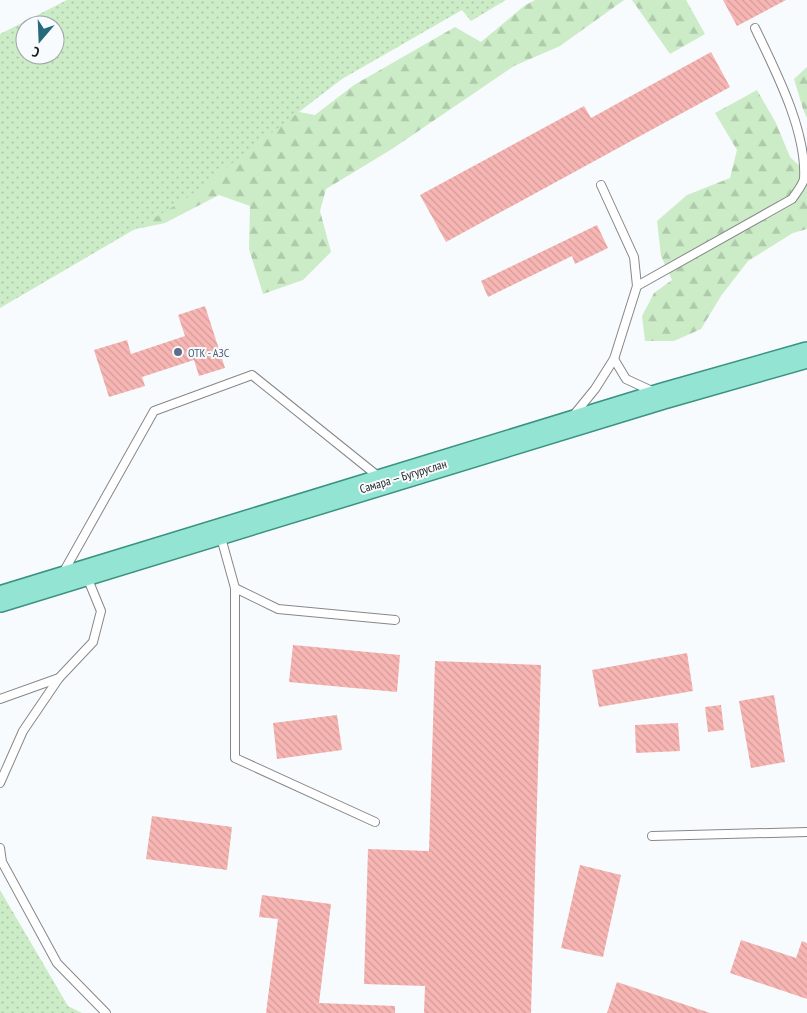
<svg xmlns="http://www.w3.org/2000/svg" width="807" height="1013" viewBox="0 0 807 1013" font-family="'PT Sans Narrow',sans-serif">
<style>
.forest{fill:url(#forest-firs)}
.park{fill:url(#park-dots);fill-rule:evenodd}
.building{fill:url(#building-back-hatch)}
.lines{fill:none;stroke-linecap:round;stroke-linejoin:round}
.lane-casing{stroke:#85888b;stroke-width:10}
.primary-casing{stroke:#3a9280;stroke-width:28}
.lane{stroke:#fff;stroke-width:8}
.primary{stroke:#93e4d3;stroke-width:25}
.service-dot{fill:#5c6f8a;stroke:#f8fbfe;stroke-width:2}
.labels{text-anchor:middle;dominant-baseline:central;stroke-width:4;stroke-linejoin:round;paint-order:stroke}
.service-label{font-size:12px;fill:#4e5e75;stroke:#f8fbfe;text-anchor:start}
.street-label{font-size:12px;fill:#1b1c1d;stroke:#f8fbfe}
</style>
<defs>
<pattern id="forest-firs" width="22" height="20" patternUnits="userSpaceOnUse" patternTransform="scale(1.25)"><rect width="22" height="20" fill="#cbecc6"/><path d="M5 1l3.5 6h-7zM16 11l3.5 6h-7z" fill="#aecaaa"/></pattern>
<pattern id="park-dots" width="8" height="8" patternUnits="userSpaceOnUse" patternTransform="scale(1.25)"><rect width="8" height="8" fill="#cbecc6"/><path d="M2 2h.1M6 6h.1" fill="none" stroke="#aecaaa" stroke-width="1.8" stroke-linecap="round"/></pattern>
<pattern id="building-back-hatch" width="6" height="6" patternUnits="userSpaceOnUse" patternTransform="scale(1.25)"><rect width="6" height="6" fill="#f7b6b3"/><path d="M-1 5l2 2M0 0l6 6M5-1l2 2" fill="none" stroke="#d39c9a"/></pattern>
</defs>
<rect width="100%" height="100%" fill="#f8fbfe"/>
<g class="forest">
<path d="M535 0H624L560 46 514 66 392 149 326 189 320 211 331 252 303 280 263 294 249 249 250 206 219 195 165 223 103 236 25 55H55V25L61 17 267 106 315 115 354 85 455 27 481 42 524 6Z"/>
<path d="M632 0H686L705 34 670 54Z"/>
<path d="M807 67V118L803 109 794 79Z"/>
<path d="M757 90 776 123 790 157 807 173V229L793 233 748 261 721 296 701 329 674 341H645L642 316 654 293 672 280 661 256 657 221 687 195 730 178 737 150 715 113Z"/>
</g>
<g class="park">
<path d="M67 0H506L471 21 462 10 342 79 183 201 0 308V34ZM25 25H55V55H25Z"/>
<path d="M0 890 68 1006 82 1013H0Z"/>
</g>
<g class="building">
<path d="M723 0H786L737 26Z"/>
<path d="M711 52 730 87 446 242 420 195 584 106 591 118Z"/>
<path d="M597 225 608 248 575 264 572 256 488 297 481 281Z"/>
<path d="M205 306 225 368 199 376 194 360 142 377 145 386 109 397 94 350 127 340 131 354 185 336 178 315Z"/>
<path d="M293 645 400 655 397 692 289 682Z"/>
<path d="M687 653 693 691 599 707 592 670Z"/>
<path d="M435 661 541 665 531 1013H424L425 986 364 984 368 849 429 851Z"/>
<path d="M774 695 785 762 751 768 739 701Z"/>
<path d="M721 705 724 730 708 732 705 707Z"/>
<path d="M337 715 342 750 277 759 273 723Z"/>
<path d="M678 723 680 751 636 753 635 725Z"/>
<path d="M152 816 232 827 227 870 146 859Z"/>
<path d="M580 865 621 875 603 957 561 948Z"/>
<path d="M262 895 331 904 319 1003 395 1006V1013H266L278 919 259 917Z"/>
<path d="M741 940 796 958 802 941 807 943V999L730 973Z"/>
<path d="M617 982 710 1013H607Z"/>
</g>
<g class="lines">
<defs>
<g id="lane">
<path d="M637 286 792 199C796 193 802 186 804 179 807 131 775 70 755 28"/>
<path d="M614 359 626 379 654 392"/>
<path d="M573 416 595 389 614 359 637 286 634 257 601 185"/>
<path d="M220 534 235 588V758L375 822"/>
<path d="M63 573 154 411 252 375 379 477"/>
<path d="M235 588 278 609 395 620"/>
<path d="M0 699 59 678 93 642 101 611 87 577"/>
<path d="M0 783 23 731 59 678"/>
<path d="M652 836 807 832"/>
<path d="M0 848 2 862 57 963 106 1013"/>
</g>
<path id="primary" d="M0 599 663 396 807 355"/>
</defs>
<use href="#lane" class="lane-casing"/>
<use href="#primary" class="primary-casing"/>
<use href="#lane" class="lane"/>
<use href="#primary" class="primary"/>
</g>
<circle class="service-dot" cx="178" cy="352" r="5"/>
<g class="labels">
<g class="service-label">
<text x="188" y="352">ОТК - АЗС</text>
</g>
<g class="street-label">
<text transform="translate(403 476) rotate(-17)">Самара — Бугуруслан</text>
</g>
</g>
<g transform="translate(40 40) rotate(199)"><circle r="24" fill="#f8fbfe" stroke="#a0a2a4"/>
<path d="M0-4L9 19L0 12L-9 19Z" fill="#26697b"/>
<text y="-8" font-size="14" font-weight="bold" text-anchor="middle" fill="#1b1c1d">С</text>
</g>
</svg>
